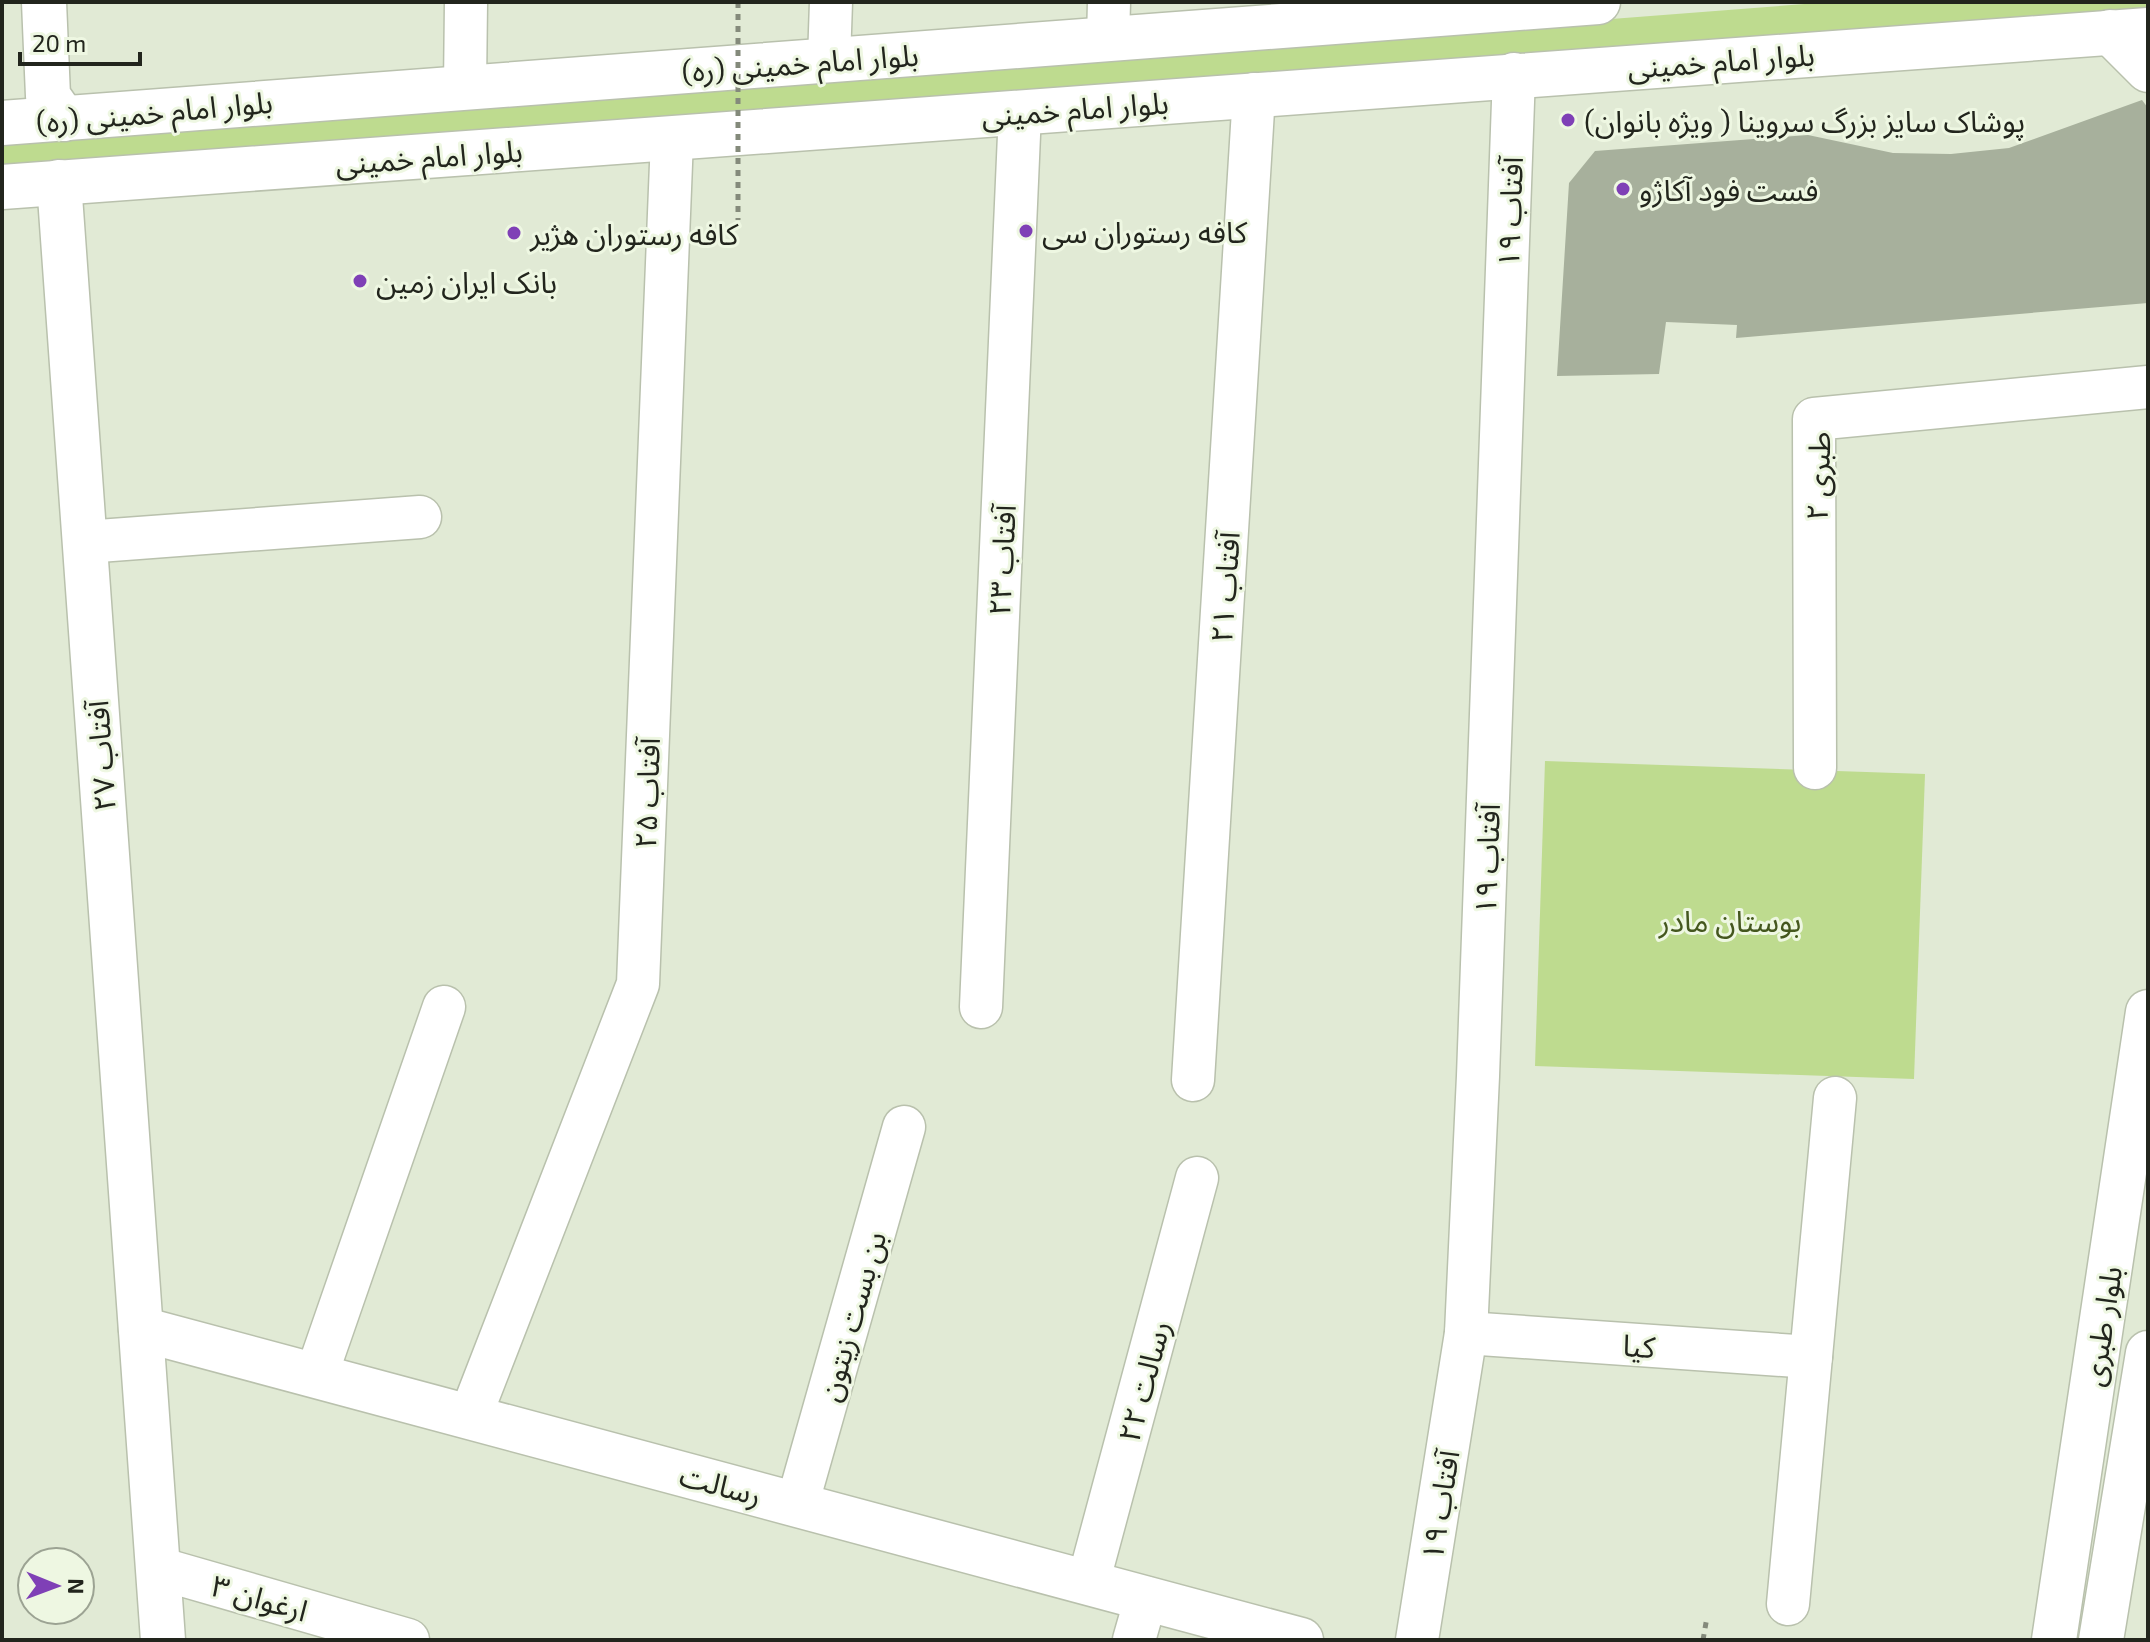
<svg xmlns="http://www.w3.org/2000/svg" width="2150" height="1642" viewBox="0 0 2150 1642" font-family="'Exo 2','Noto Sans Arabic',sans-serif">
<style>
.green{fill:#bedb8f}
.building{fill:#a7b09c}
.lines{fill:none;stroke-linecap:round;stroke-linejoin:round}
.street-casing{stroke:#b9c1ad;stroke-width:45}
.secondary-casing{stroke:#b9c1ad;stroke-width:47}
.primary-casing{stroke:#b9c1ad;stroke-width:47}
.path{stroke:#848a7b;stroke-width:5;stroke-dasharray:6 6;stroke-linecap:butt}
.street{stroke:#fff;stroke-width:42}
.secondary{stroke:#fff;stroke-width:44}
.primary{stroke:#fff;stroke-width:44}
.path-bridge{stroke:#848a7b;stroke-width:5;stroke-dasharray:6 6;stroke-linecap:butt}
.poi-dot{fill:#7f40b6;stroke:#eef7e2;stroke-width:3}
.labels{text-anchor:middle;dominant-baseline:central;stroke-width:6;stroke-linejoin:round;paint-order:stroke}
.street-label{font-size:30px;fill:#22251d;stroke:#eef7e2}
.poi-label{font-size:30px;fill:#22251d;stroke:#eef7e2;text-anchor:start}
.park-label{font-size:30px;fill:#44571e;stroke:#eef7e2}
</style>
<rect width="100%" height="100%" fill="#e1ead5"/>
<g class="green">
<path d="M1831 2H2148V11L2 171V143Z"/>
<path d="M1545 761 1925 774 1914 1079 1535 1066Z"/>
</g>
<path class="building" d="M2142 100 2148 108V303L1736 338 1737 325 1666 322 1659 374 1557 376 1569 183 1595 151 1808 135 1893 153 1951 154 2009 148Z"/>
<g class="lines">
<defs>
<g id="street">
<path d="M1108 39 1109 2"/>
<path d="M829 60 831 2"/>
<path d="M465 87 466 2"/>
<path d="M85 542 420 517"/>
<path d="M1815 768 1814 419 2148 387"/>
<path d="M981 1007 1020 112"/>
<path d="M1193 1080 1254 94"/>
<path d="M1466 1333 1811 1357"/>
<path d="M316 1376 444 1007"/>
<path d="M470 1417 638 984 672 139"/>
<path d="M797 1505 904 1127"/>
<path d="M158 1568 408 1640"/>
<path d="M1088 1583 1197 1178"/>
<path d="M1788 1604 1835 1098"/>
<path d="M1134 1640 1146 1598"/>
<path d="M1417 1640 1466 1333 1478 1076 1514 74"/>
</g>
<g id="secondary">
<path d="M44 2 48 96 64 119"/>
<path d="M2110 32 2148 70"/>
<path d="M59 182 163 1640"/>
<path d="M141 1329 1301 1640"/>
<path d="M2054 1640 2148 1012"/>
<path d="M2101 1640 2148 1353"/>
</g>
<g id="primary">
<path d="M2 123 1598 2"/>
<path d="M2 187 2148 30"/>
</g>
</defs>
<use href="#street" class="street-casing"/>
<use href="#secondary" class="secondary-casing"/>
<use href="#primary" class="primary-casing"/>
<path class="path" d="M1703 1640 1707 1617"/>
<use href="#street" class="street"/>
<use href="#secondary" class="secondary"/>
<use href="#primary" class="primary"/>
<path class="path-bridge" d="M738 2V220"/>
</g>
<g class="poi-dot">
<circle cx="1568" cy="120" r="8"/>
<circle cx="1623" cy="189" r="8"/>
<circle cx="1026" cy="231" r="8"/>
<circle cx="514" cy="233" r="8"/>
<circle cx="360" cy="281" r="8"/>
</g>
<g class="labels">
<g class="street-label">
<text transform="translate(1721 60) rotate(-4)">بلوار امام خمینی</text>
<text transform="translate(800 62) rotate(-4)">بلوار امام خمینی (ره)</text>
<text transform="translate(1075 108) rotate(-4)">بلوار امام خمینی</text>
<text transform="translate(154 111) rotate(-5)">بلوار امام خمینی (ره)</text>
<text transform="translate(429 156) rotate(-4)">بلوار امام خمینی</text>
<text transform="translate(1509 212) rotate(-88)">آفتاب ۱۹</text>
<text transform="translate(1817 476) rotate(-88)">طبری ۲</text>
<text transform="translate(1001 560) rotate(-87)">آفتاب ۲۳</text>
<text transform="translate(1224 587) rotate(-86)">آفتاب ۲۱</text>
<text transform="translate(100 756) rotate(-94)">آفتاب ۲۷</text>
<text transform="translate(646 793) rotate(-88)">آفتاب ۲۵</text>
<text transform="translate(1486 859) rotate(-88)">آفتاب ۱۹</text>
<text transform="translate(851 1316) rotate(-74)">بن بست زیتون</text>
<text transform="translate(2101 1326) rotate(-81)">بلوار طبری</text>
<text transform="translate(1639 1345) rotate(4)">کیا</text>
<text transform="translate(1143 1381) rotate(-75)">رسالت ۲۲</text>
<text transform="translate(721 1484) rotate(15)">رسالت</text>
<text transform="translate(1439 1505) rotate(-81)">آفتاب ۱۹</text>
<text transform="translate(260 1597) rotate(16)">ارغوان ۳</text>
</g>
<g class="poi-label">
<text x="1584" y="120">پوشاک سایز بزرگ سروینا ( ویژه بانوان)</text>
<text x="1639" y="189">فست فود آکاژو</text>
<text x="1042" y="231">کافه رستوران سی</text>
<text x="530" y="233">کافه رستوران هژیر</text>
<text x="376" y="281">بانک ایران زمین</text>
</g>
<g class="park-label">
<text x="1730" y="920">بوستان مادر</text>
</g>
</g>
<rect width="2150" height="1642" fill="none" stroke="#22251d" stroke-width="8"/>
<g transform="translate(56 1586) rotate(91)"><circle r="38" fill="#eef7e2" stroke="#9ca393" stroke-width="2"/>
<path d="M0-6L14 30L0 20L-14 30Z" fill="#7f40b6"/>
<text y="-12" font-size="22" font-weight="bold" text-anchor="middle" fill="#22251d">N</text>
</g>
<path d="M20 52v12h120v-12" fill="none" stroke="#22251d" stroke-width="4"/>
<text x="32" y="52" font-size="24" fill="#22251d" stroke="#eef7e2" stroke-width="6" paint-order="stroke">20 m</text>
</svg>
